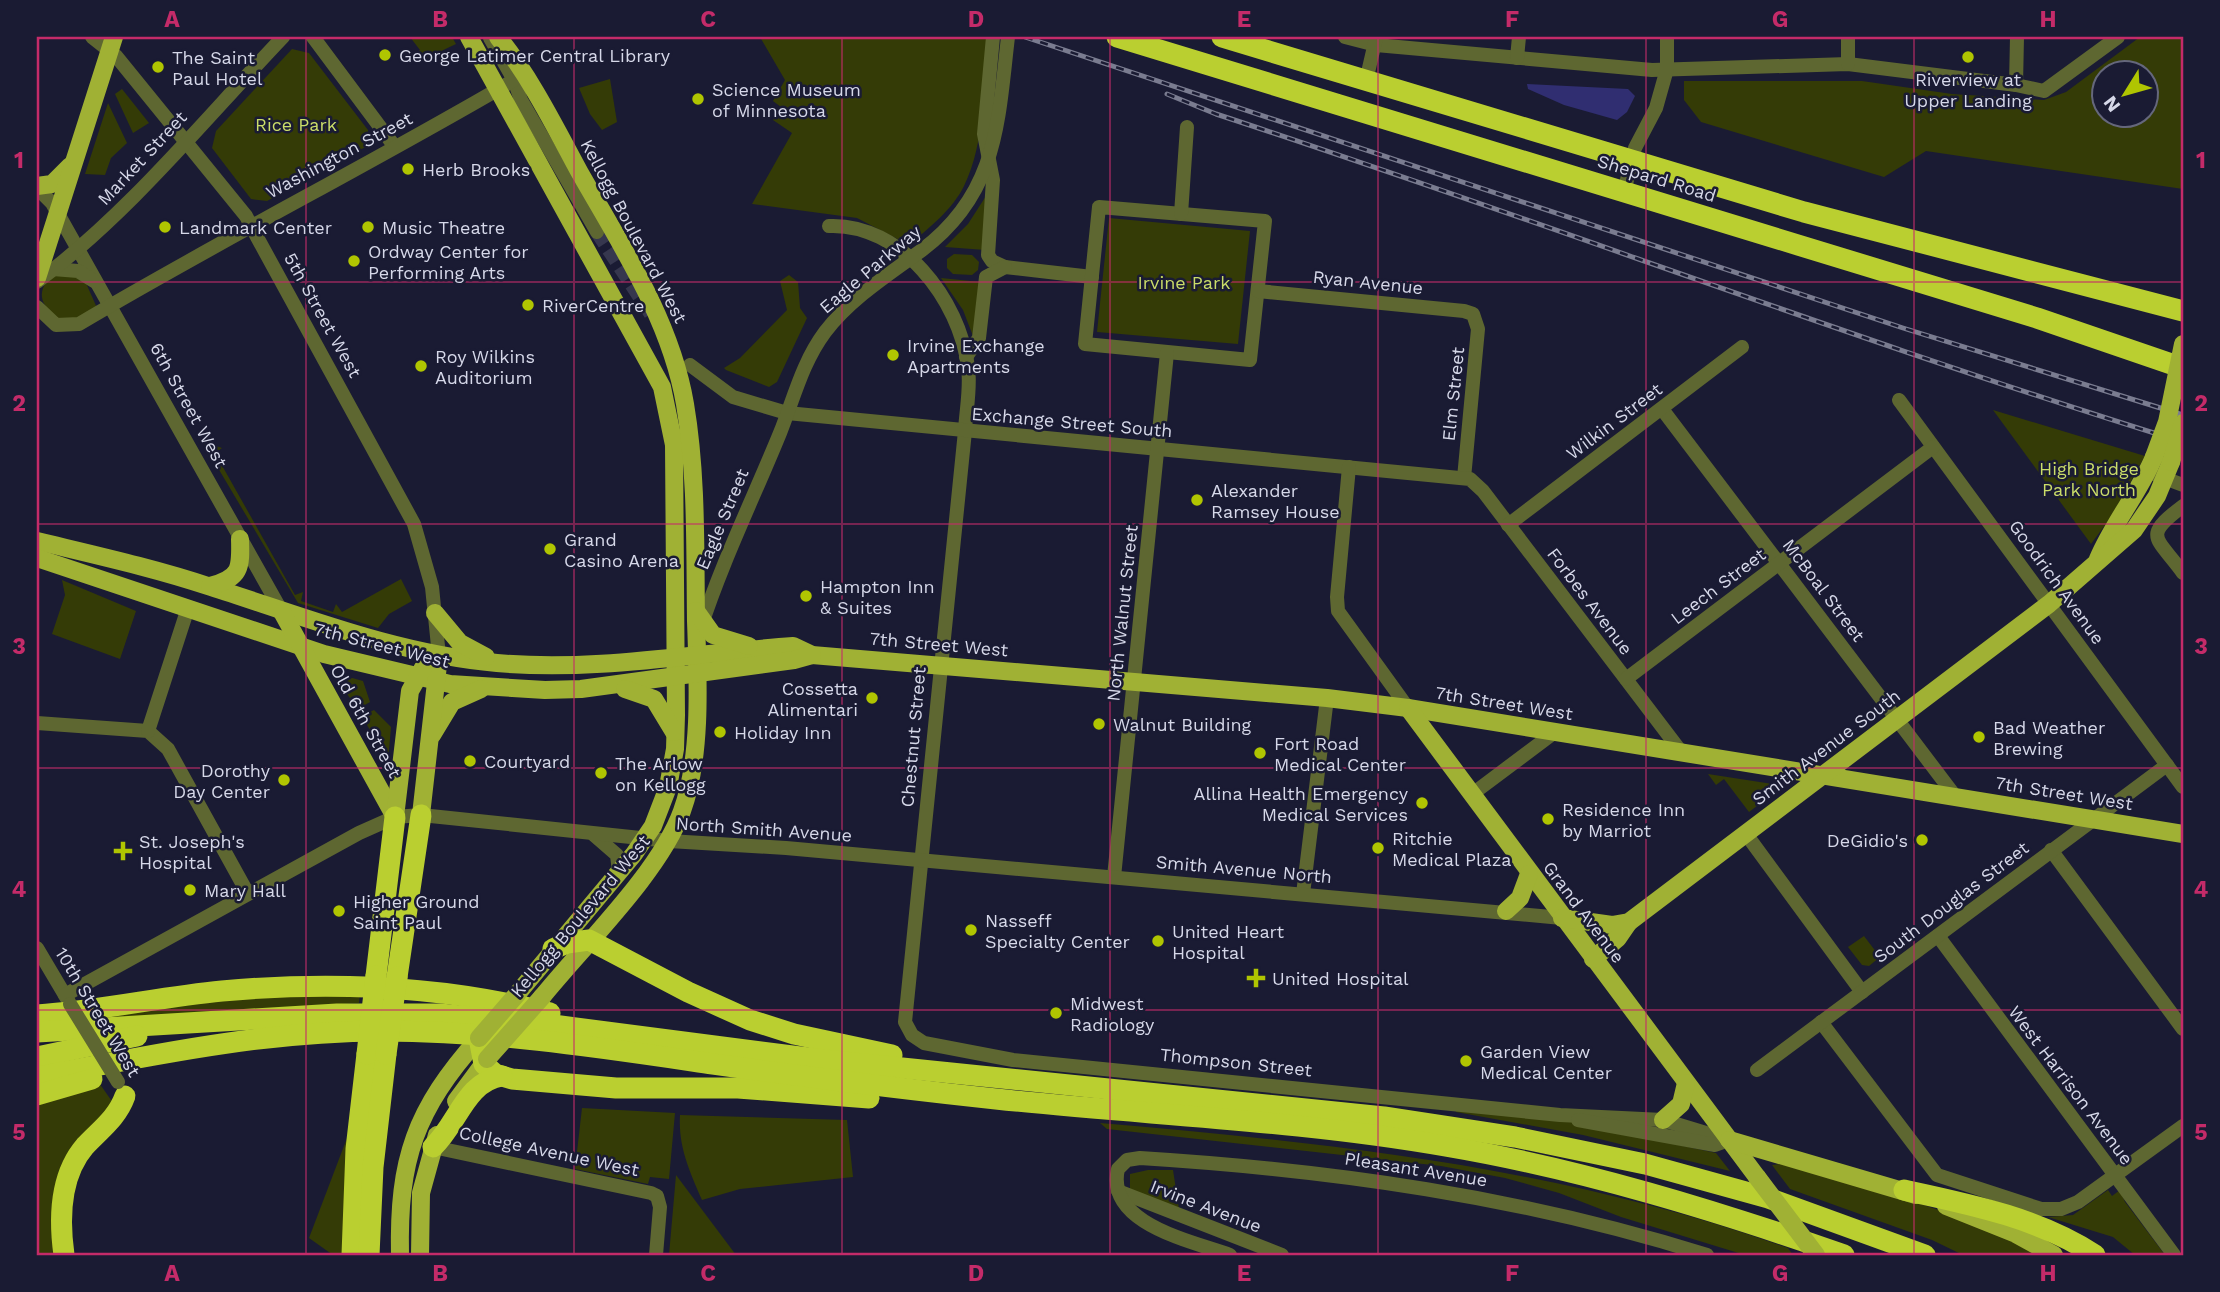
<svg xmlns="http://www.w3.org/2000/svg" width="2220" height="1292" viewBox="0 0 2220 1292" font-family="'Work Sans',sans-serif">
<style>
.green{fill:#343b06;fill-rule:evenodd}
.water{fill:#302e71}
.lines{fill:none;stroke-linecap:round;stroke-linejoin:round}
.minor-tunnel{stroke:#36374e;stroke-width:14;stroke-dasharray:14 7;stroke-linecap:butt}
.minor{stroke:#5e6731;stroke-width:14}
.major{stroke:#a0b134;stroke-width:18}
.highway{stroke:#bacf30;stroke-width:21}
.rail-casing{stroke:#7a7c90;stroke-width:5}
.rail{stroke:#1a1b33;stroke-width:2.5;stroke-dasharray:8;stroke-linecap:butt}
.minor-bridge{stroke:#5e6731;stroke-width:14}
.major-bridge{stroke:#a0b134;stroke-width:18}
.highway-bridge{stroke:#bacf30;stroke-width:21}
.grid{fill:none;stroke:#c42b69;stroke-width:2;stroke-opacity:0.55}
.poi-dot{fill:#b0c501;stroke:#1a1b33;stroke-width:2.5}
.labels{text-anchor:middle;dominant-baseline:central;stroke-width:5;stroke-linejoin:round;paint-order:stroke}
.poi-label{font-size:18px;fill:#d6d8e9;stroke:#1a1b33;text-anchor:start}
.park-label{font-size:18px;fill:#cbdd69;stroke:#1a1b33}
.street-label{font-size:18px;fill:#d6d8e9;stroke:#1a1b33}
.neatline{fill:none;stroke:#c42b69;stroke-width:2.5}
.grid-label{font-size:23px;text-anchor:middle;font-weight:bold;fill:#c42b69}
</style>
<rect width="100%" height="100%" fill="#1a1b33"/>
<g class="green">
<path d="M410 37H452L456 44 416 63 411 57 420 50Z"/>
<path d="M760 37H987C983 85 986 141 964 186 953 209 928 229 909 245L857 218 752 204 792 133 773 120 781 107 773 101 785 80Z"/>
<path d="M2140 37H2183V189L1926 151 1884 177 1701 122 1684 100V81H1862L1952 94 2044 100 2066 92ZM2104 74H2146V116H2104Z"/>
<path d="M292 49 309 53 368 130 369 145 267 201 251 199 212 148 216 131Z"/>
<path d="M610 79 617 122 602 130 590 114 579 88Z"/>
<path d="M122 89 149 123 133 133 115 94Z"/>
<path d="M108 103 127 143 111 158 105 175 85 174Z"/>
<path d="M986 196 985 250 945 247 968 224Z"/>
<path d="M1109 218 1250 231 1238 344 1097 332Z"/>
<path d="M954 254 972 255 979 262 978 270 972 275 953 274 947 268V259Z"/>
<path d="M68 272 86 283 97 308 77 320 58 321C43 305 34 295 51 276Z"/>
<path d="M789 275 798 282 800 308 807 318 777 382 769 387 726 370 724 368 740 358 787 310 780 281Z"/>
<path d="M941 278 981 282 973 336 963 310Z"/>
<path d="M1993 410 2145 456 2111 517 2091 544Z"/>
<path d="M202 441 222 448 215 453 295 595 303 592 301 601 333 612 336 604 342 612 401 579 412 601 389 614 378 628 298 603Z"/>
<path d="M62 580 136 611 120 659 52 634 65 595Z"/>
<path d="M331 672 363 681 370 702 358 709Z"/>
<path d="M374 710 391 727 388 762 362 716Z"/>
<path d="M1708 774 1779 785 1778 790 1749 812 1724 779 1716 785Z"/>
<path d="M1864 936 1880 957 1869 966 1862 965 1848 947Z"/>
<path d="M360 993 359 1003 257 1009 103 1024 97 1015 221 997Z"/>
<path d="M97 1080 116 1107 79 1149 59 1255H37V1100Z"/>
<path d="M1456 1107 1572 1122 1716 1153 1730 1171 1583 1135 1456 1112Z"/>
<path d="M582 1108 675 1113 669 1179 650 1177 648 1184 575 1169Z"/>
<path d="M680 1115 847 1120 853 1177 740 1189 702 1200C690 1172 678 1147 680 1115Z"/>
<path d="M1100 1123C1340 1144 1559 1167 1788 1248L1793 1255H1745L1621 1217 1559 1193 1505 1178 1441 1166 1107 1129Z"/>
<path d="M347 1138 343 1255H333L309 1238Z"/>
<path d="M1781 1164C1871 1191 1963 1210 2047 1255H1963L1932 1240 1790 1189 1772 1165Z"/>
<path d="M1173 1170 1179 1209 1130 1191V1174L1148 1170Z"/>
<path d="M676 1175 736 1255H669Z"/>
<path d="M2108 1190 2112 1196 2120 1190 2125 1202 2165 1255H2135L2113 1237 2048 1217 2073 1215Z"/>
</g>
<path class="water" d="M1527 84 1628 89 1635 96 1627 112 1617 120 1564 105 1528 89Z"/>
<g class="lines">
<path class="minor-tunnel" d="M597 232 654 319"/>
<g class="minor">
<path d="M92 37 116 56 246 216 257 237 414 524 432 587 439 656"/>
<path d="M313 37 395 147"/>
<path d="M993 37 984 134 993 180 988 255 992 261 1005 267 1092 277"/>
<path d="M1345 37 1376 45 1652 70 1848 64 2016 85 2044 91 2118 37"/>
<path d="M490 38 514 80 521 100 597 232"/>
<path d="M1517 58 1519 37"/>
<path d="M1848 64V37"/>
<path d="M1366 81 1376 38"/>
<path d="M2016 85 2017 37"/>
<path d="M37 188 52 203 282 612"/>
<path d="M1624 192 1635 148 1656 108 1667 69V37"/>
<path d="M1099 207 1265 221 1250 360 1085 344Z"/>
<path d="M1181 214 1187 127"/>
<path d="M829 226C901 223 960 300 968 367 971 388 966 410 965 431L905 1022 912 1035 924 1043 1013 1060 1560 1115 1663 1120 1729 1140"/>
<path d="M53 269 78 271 94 281"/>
<path d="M37 282C130 212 203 121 283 37"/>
<path d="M1258 291 1464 311 1473 314 1478 329 1464 478"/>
<path d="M37 307 56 325 79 324C222 239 371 164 514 80"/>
<path d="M966 357 979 338 986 277 1005 267"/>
<path d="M690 365 733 397 787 413 1470 479 1483 491 1682 753"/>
<path d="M1899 400 2183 787"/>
<path d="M1662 409 1955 796"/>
<path d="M1349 467 1337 597 1338 611 1408 708"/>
<path d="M2156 475 2183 485"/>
<path d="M2183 506C2142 537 2156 536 2183 573"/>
<path d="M1508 525 1742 347"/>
<path d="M700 630C722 562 753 499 780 433 794 398 802 363 825 332 850 299 889 274 922 250 998 193 998 122 1008 37"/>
<path d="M1626 679 1933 447"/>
<path d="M37 723 148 731 168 749 247 892"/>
<path d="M148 731 188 608"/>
<path d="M1471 795 1555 732"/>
<path d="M1746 834 1862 992"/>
<path d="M594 835 617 855 619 872"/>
<path d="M2051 850 2183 1029"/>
<path d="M1114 877 1167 353"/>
<path d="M1303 894 1327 698"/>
<path d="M1938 936 2174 1255"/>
<path d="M37 948 69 1002"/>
<path d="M65 995 359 833 395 817 421 815 669 841 786 848 1562 918"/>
<path d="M1821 1022 1937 1175 2041 1209H2061L2078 1202 2183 1126"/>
<path d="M1757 1070 2167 765"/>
<path d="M1578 1120 1715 1145 1729 1140"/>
<path d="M433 1147 651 1193 657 1196 660 1207 656 1255"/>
<path d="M1118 1191 1282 1255"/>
<path d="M1230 1255C1192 1241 1105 1224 1118 1169L1127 1160 1140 1158C1332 1170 1523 1197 1707 1255"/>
</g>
<g class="major">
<path d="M469 37 662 387 674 445 676 715 675 749 668 787 653 826 634 854 518 993"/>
<path d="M498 37C531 78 555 127 580 173 621 245 671 321 685 404 697 475 695 549 696 621 698 679 702 756 682 811 660 872 584 945 542 997"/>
<path d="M37 186 52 184 70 166"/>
<path d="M37 278 114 37"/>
<path d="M37 541C95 555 154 568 211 587 305 617 397 654 497 663 595 672 696 653 793 646L812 655 1327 698 1408 708 2183 834"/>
<path d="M37 558 324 654 450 684 545 690 581 689 794 660 812 655"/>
<path d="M2098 559C2113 523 2139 493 2154 457"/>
<path d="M210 586C241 578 241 568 240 539"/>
<path d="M696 611 713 635 749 646"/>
<path d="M282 612 395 817"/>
<path d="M435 613 460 643 486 657"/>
<path d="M625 689 654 699 674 732"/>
<path d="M1408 708 1757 1177"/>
<path d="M432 735 452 702 481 689"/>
<path d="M421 815 439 656"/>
<path d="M395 817 410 691 423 668"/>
<path d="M1506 911 1520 898 1529 874"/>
<path d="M1562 918 1612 925 1629 922 2049 604 2134 530 2157 496 2171 462"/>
<path d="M1593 959 1618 938 1629 922"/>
<path d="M456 1101 487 1059"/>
<path d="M1663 1120 1681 1104 1686 1083"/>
<path d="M1729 1140 1916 1195"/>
<path d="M1946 1206 2016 1234 2054 1255"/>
<path d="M400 1255C398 1159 415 1110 479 1038"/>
<path d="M420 1255 421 1193 437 1135"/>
</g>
<g class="highway">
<path d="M1117 37 2037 318 2183 368"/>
<path d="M1222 37 1804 212 2183 311"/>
<path d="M553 949 567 943 589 940 688 992 750 1020 794 1034 892 1055"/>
<path d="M376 976 395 817"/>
<path d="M397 977 421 815"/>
<path d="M37 1015C99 1011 160 997 222 991 331 981 444 986 550 1013"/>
<path d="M37 1032 337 1014H440L553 1025 824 1060 1384 1117 1515 1137 1645 1164 1768 1198 1925 1255"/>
<path d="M479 1038 484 1064 495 1074 512 1079 616 1088H738L869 1098"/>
<path d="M37 1057 137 1036"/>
<path d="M37 1077C152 1055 265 1031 383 1031 494 1031 603 1048 713 1064 807 1077 901 1089 996 1099 1145 1115 1297 1120 1445 1146 1581 1169 1714 1210 1844 1255"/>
<path d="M37 1095 92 1079"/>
<path d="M433 1147C458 1124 465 1082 502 1076"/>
<path d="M1904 1190C1969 1204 2039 1218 2095 1255"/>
<path d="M64 1255C59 1219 60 1175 85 1146 101 1129 117 1118 125 1096"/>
<path d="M352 1255 356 1149 367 1054"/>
<path d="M369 1255 373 1167 386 1054"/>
</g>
<defs>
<g id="rail">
<path d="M1025 37 1903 328 2183 415"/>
<path d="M1167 94 1216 114C1540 220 1858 342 2183 442"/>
</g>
</defs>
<use href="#rail" class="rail-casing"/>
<use href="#rail" class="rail"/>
<path class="minor-bridge" d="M70 1004 118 1082"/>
<g class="major-bridge">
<path d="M2154 457 2167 422 2183 344"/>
<path d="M2171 462 2183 423"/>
<path d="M479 1038 518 993"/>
<path d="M487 1059 542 997"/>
<path d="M1757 1177 1816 1255"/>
</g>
<g class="highway-bridge">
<path d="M367 1054 376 976"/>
<path d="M386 1054 397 977"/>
</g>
</g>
<path class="grid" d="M306 37V1255M574 37V1255M842 37V1255M1110 37V1255M1378 37V1255M1646 37V1255M1914 37V1255M37 282H2183M37 524H2183M37 768H2183M37 1010H2183"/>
<g class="poi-dot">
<circle cx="385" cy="55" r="7"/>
<circle cx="1968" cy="57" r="7"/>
<circle cx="158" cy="67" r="7"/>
<circle cx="698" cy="99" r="7"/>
<circle cx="408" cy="169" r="7"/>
<circle cx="165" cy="227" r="7"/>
<circle cx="368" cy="227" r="7"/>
<circle cx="354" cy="261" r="7"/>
<circle cx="528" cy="305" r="7"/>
<circle cx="893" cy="355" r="7"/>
<circle cx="421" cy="366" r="7"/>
<circle cx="1197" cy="500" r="7"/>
<circle cx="550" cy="549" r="7"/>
<circle cx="806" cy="596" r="7"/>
<circle cx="872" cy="698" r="7"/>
<circle cx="1099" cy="724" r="7"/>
<circle cx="720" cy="732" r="7"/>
<circle cx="1979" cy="737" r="7"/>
<circle cx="1260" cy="753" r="7"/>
<circle cx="470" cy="761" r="7"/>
<circle cx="601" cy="773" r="7"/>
<circle cx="284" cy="780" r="7"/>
<circle cx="1422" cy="803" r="7"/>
<circle cx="1548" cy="819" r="7"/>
<circle cx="1922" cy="840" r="7"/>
<circle cx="1378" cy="848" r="7"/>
<path d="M119.5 840.5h7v7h7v7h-7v7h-7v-7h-7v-7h7z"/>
<circle cx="190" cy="890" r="7"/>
<circle cx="339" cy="911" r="7"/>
<circle cx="971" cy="930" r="7"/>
<circle cx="1158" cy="941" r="7"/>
<path d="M1252.5 967.5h7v7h7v7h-7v7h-7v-7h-7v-7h7z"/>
<circle cx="1056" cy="1013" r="7"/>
<circle cx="1466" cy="1061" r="7"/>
</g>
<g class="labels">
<g class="poi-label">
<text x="399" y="55">George Latimer Central Library</text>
<text x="172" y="57">The Saint<tspan x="172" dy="21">Paul Hotel</tspan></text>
<text x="1968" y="79" text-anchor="middle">Riverview at<tspan x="1968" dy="21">Upper Landing</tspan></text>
<text x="712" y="89">Science Museum<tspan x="712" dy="21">of Minnesota</tspan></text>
<text x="422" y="169">Herb Brooks</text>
<text x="179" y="227">Landmark Center</text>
<text x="382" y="227">Music Theatre</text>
<text x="368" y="251">Ordway Center for<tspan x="368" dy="21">Performing Arts</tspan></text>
<text x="542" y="305">RiverCentre</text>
<text x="907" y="345">Irvine Exchange<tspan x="907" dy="21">Apartments</tspan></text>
<text x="435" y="356">Roy Wilkins<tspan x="435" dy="21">Auditorium</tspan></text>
<text x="1211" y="490">Alexander<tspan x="1211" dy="21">Ramsey House</tspan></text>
<text x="564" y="539">Grand<tspan x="564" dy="21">Casino Arena</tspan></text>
<text x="820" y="586">Hampton Inn<tspan x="820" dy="21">&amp; Suites</tspan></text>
<text x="858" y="688" text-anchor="end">Cossetta<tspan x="858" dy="21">Alimentari</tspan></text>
<text x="1113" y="724">Walnut Building</text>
<text x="1993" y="727">Bad Weather<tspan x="1993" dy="21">Brewing</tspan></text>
<text x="734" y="732">Holiday Inn</text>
<text x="1274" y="743">Fort Road<tspan x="1274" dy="21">Medical Center</tspan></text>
<text x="484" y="761">Courtyard</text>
<text x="615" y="763">The Arlow<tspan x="615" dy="21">on Kellogg</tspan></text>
<text x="270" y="770" text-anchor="end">Dorothy<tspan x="270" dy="21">Day Center</tspan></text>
<text x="1408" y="793" text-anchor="end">Allina Health Emergency<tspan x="1408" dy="21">Medical Services</tspan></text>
<text x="1562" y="809">Residence Inn<tspan x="1562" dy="21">by Marriot</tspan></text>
<text x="1392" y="838">Ritchie<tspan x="1392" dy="21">Medical Plaza</tspan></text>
<text x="1908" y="840" text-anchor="end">DeGidio's</text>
<text x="139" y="841">St. Joseph's<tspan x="139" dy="21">Hospital</tspan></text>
<text x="204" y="890">Mary Hall</text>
<text x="353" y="901">Higher Ground<tspan x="353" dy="21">Saint Paul</tspan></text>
<text x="985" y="920">Nasseff<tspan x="985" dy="21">Specialty Center</tspan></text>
<text x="1172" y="931">United Heart<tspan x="1172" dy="21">Hospital</tspan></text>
<text x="1272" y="978">United Hospital</text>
<text x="1070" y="1003">Midwest<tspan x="1070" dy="21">Radiology</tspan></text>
<text x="1480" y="1051">Garden View<tspan x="1480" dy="21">Medical Center</tspan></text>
</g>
<g class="park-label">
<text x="296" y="124">Rice Park</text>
<text x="1184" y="282">Irvine Park</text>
<text x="2089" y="468">High Bridge<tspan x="2089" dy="21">Park North</tspan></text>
</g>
<g class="street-label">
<text transform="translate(339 155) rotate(-28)">Washington Street</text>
<text transform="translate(142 158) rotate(-47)">Market Street</text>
<text transform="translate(1657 178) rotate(17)">Shepard Road</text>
<text transform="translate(634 231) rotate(62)">Kellogg Boulevard West</text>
<text transform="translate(870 269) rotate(-40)">Eagle Parkway</text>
<text transform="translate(1368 282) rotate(6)">Ryan Avenue</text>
<text transform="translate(323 315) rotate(61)">5th Street West</text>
<text transform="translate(1453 394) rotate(-84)">Elm Street</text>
<text transform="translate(189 405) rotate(61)">6th Street West</text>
<text transform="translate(1614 421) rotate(-37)">Wilkin Street</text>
<text transform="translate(1072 422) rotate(5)">Exchange Street South</text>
<text transform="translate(722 519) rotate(-67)">Eagle Street</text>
<text transform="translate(2057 582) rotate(54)">Goodrich Avenue</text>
<text transform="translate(1718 586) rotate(-37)">Leech Street</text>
<text transform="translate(1824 590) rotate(53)">McBoal Street</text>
<text transform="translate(1590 601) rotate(53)">Forbes Avenue</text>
<text transform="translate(1122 613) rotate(-84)">North Walnut Street</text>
<text transform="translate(939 644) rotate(5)">7th Street West</text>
<text transform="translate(382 645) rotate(14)">7th Street West</text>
<text transform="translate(1504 703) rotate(9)">7th Street West</text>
<text transform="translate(366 721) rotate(61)">Old 6th Street</text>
<text transform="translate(913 737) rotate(-85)">Chestnut Street</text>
<text transform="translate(1826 747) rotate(-37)">Smith Avenue South</text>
<text transform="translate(2064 793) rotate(9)">7th Street West</text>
<text transform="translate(764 829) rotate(4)">North Smith Avenue</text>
<text transform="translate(1244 869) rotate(5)">Smith Avenue North</text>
<text transform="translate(1951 902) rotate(-37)">South Douglas Street</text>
<text transform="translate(1584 912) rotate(53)">Grand Avenue</text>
<text transform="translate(580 916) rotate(-50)">Kellogg Boulevard West</text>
<text transform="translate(98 1012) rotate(59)">10th Street West</text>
<text transform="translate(1236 1062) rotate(6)">Thompson Street</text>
<text transform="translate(2071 1085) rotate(53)">West Harrison Avenue</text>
<text transform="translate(549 1151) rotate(12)">College Avenue West</text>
<text transform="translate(1416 1169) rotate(9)">Pleasant Avenue</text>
<text transform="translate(1206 1206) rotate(21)">Irvine Avenue</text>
</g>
</g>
<rect width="2220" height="1292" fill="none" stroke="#1a1b33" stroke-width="77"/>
<g transform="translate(2125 94) rotate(233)"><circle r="33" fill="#1a1b33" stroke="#65677c" stroke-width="2"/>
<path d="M0-5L12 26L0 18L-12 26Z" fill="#b0c501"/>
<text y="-10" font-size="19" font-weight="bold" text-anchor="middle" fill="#d6d8e9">N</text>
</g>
<rect x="38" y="38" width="2144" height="1216" class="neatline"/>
<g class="grid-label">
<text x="172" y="27">A</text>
<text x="440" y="27">B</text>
<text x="708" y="27">C</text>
<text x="976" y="27">D</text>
<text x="1244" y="27">E</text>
<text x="1512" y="27">F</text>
<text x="1780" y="27">G</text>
<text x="2048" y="27">H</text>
<text x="19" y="168">1</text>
<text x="2201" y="168">1</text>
<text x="19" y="411">2</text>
<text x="2201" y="411">2</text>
<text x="19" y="654">3</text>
<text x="2201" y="654">3</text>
<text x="19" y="897">4</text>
<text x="2201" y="897">4</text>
<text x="19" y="1140">5</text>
<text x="2201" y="1140">5</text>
<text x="172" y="1281">A</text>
<text x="440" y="1281">B</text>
<text x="708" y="1281">C</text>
<text x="976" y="1281">D</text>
<text x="1244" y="1281">E</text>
<text x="1512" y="1281">F</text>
<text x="1780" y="1281">G</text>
<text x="2048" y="1281">H</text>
</g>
</svg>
